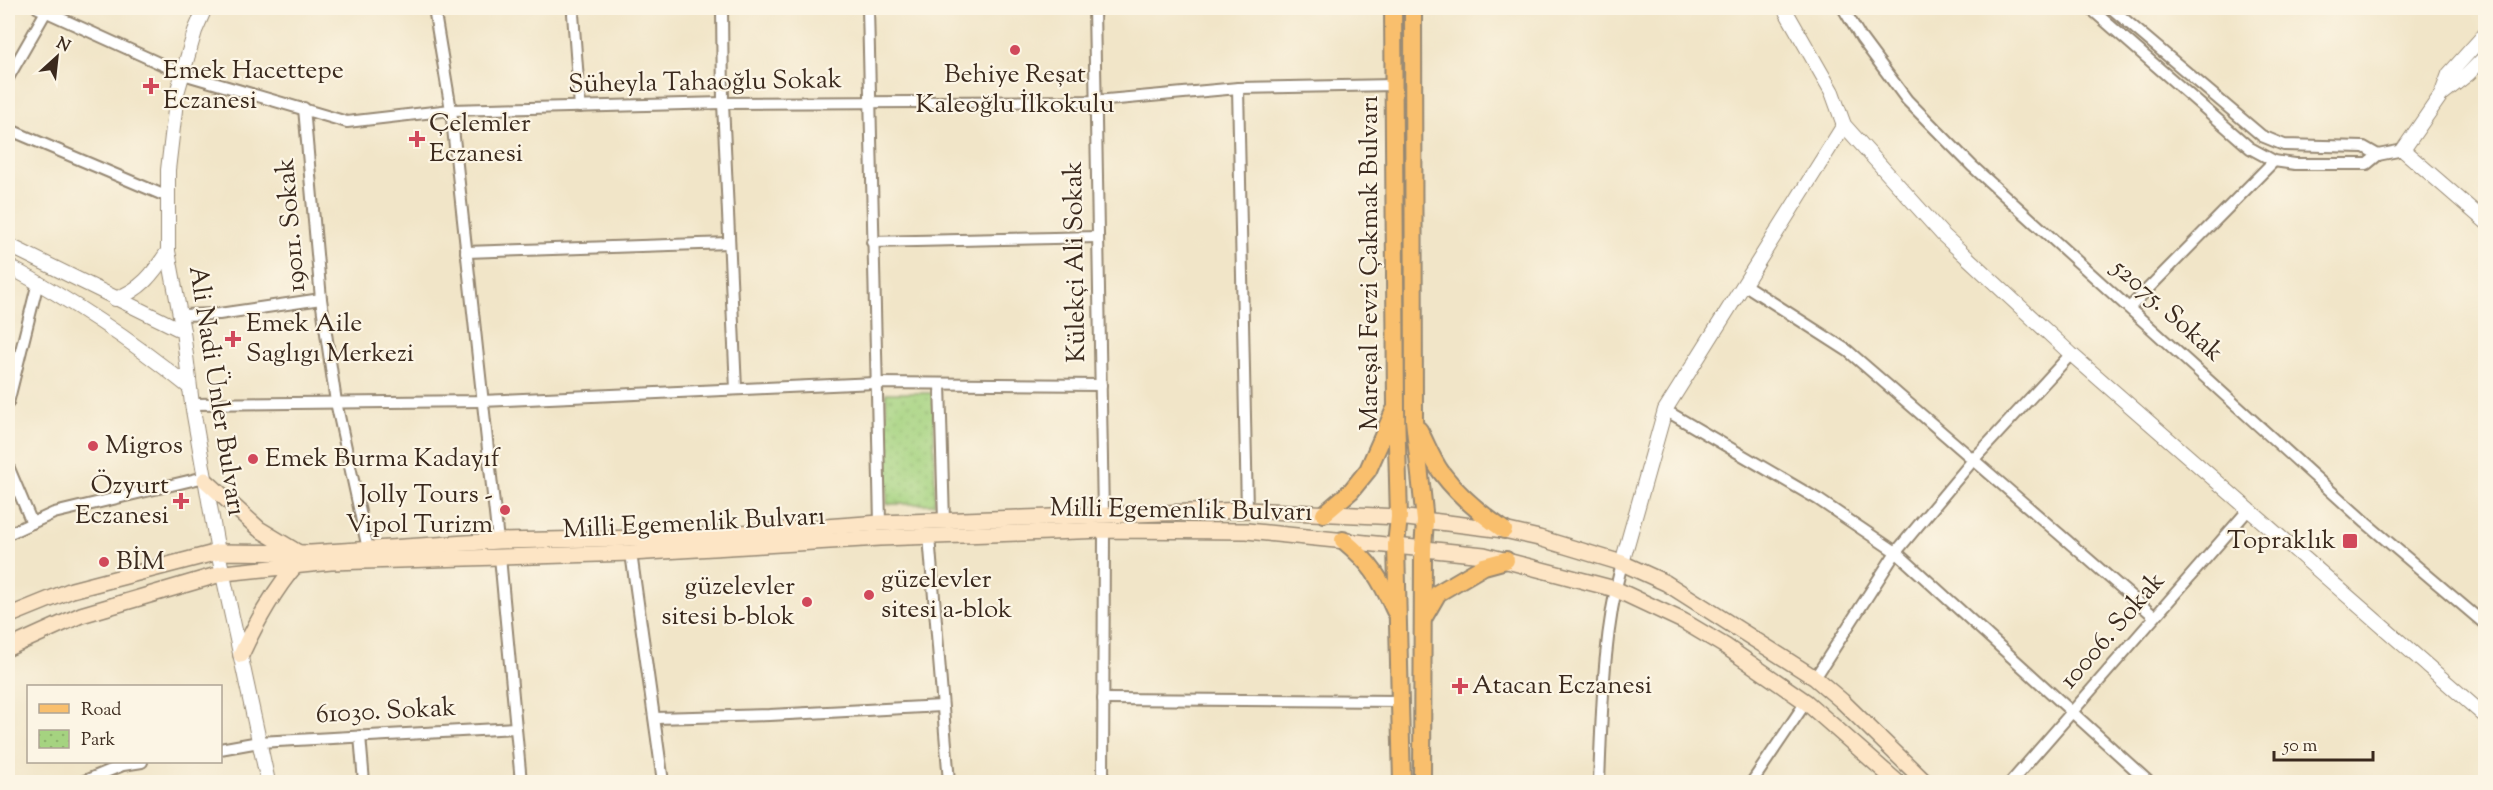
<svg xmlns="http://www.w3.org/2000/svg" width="2493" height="790" viewBox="0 0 2493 790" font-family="'Sorts Mill Goudy',serif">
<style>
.park{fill:url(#park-dots);stroke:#707e4f;stroke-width:1.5}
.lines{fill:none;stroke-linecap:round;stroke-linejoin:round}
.minor-casing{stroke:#968873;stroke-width:14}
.tertiary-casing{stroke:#968873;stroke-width:16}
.secondary-casing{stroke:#968873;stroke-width:18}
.primary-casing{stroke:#968873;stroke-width:20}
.minor{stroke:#fff;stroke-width:10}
.tertiary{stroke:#fff;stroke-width:14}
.secondary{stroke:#fde5c5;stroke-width:15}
.primary{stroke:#f9bf6d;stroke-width:16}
.poi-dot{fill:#d1495b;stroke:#fcf5e5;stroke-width:2}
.labels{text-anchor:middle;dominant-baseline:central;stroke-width:4.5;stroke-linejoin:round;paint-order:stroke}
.poi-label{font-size:26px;fill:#3b2a1e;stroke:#fcf5e5;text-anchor:start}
.street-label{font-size:26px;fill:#3b2a1e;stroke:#fcf5e5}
</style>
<defs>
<pattern id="park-dots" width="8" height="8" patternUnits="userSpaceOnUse" patternTransform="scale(1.5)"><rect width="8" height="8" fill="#a5d380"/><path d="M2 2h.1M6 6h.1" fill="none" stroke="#8fb56e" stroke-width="1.8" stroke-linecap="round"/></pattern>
</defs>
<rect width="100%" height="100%" fill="#fcf5e5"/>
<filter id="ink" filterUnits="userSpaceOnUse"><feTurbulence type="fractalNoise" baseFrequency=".0167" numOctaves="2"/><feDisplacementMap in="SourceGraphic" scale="12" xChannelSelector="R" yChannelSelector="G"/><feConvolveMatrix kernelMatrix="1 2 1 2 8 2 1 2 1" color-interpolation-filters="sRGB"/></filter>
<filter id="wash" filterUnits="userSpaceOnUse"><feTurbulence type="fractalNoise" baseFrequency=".008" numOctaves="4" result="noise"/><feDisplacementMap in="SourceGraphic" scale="24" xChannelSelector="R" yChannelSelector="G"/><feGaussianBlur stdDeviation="1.35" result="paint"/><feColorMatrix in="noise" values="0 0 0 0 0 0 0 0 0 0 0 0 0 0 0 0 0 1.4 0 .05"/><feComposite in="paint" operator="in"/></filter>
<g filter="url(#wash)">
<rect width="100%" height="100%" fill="#f1e5c8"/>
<path class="park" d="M886 393H934L935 504H887Z"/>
</g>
<g filter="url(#ink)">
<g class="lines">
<defs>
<g id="minor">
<path d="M38 8 183 74 347 122 451 110 723 103 1096 101 1238 88 1394 85"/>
<path d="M434 8 451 110 498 541"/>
<path d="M576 8 573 14 580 107"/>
<path d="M722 8 723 103 736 389"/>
<path d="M868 8 880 523"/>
<path d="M1094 8 1103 515"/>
<path d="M1843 8 1861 38 1907 100 1972 166 2366 523 2486 625"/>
<path d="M2090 8 2250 148 2274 161 2295 164H2367L2378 155 2403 150"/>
<path d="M2111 8 2262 136 2284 145 2364 147 2378 155"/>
<path d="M8 78 48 8"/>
<path d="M1238 88 1247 510"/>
<path d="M304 108 321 299 336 402 368 549"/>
<path d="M8 129 168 197"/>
<path d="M872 242 1098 237"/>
<path d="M466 252 729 243"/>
<path d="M1745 285 1848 351 2155 617"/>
<path d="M2130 307 2274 161"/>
<path d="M180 315 219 314 321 299"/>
<path d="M940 384 944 521"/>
<path d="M8 403 38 282"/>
<path d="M192 404 482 401 875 383 1101 385"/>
<path d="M1665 410 1819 500 1896 552 2149 782"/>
<path d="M8 466 32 523"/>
<path d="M8 534 54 513 205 477"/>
<path d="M929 536 949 782"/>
<path d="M631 553 663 782"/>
<path d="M500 557 521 782"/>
<path d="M1815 678 1896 552 1974 459 2071 354"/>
<path d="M1103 699 1400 701"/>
<path d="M655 718 770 715 942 706"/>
<path d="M360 736 364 782"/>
<path d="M220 749 259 742 516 728"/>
<path d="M82 782 123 765 142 762"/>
<path d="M1103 782 1104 530"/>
<path d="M1599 782C1602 709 1603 634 1622 563"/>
<path d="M1752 782 1806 702"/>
<path d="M2011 782 2249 509"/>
</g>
<g id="tertiary">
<path d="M205 8 195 31 177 93 168 170V251L183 331 192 404 218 552 268 782"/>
<path d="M1784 8 1832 92 1844 125 1942 234 2071 354 2486 717"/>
<path d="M2486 56 2468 74 2441 95 2403 150 2486 222"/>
<path d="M2442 93 2449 74 2486 33"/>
<path d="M8 245 183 331"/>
<path d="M8 266C73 301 131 340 189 387"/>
<path d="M115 299C141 290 153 274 168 251"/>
<path d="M1622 563 1665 410 1844 125"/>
</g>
<g id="secondary">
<path d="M205 480 259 529 297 552"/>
<path d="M8 616 72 590 218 552 311 553 498 541 685 537 880 523 1247 510 1399 517 1504 530 1539 538 1622 563 1666 583 1815 678 1842 701 1925 782"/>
<path d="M8 648 81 615 224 573 331 562 631 553 880 538 1104 530 1247 531 1484 555 1615 589 1683 621 1725 646 1806 702 1897 782"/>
<path d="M241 655C256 623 272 593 295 566"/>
</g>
<g id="primary">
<path d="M1393 8 1396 408 1399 517 1396 545 1402 782"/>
<path d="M1413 8 1414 420 1425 521 1423 549 1422 782"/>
<path d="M1419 430C1426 443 1432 460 1441 472 1458 495 1481 514 1504 530"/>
<path d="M1324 514 1351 491 1368 470 1394 411"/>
<path d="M1343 540C1371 563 1380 578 1395 611"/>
<path d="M1423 619 1438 593 1484 566 1506 560"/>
</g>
</defs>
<use href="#minor" class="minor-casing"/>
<use href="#tertiary" class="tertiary-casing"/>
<use href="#secondary" class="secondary-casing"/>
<use href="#primary" class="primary-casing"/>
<use href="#minor" class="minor"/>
<use href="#tertiary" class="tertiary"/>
<use href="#secondary" class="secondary"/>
<use href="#primary" class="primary"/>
</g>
</g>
<g class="poi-dot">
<circle cx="1015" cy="50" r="6"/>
<path d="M148 77h6v6h6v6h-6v6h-6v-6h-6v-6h6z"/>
<path d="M414 130h6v6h6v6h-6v6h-6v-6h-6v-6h6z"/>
<path d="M230 330h6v6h6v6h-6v6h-6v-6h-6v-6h6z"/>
<circle cx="93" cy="446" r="6"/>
<circle cx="253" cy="459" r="6"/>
<path d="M178 492h6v6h6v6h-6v6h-6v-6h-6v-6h6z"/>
<circle cx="505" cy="510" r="6"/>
<rect x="2342" y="533" width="16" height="16" rx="3"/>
<circle cx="104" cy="562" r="6"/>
<circle cx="869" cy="595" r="6"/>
<circle cx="807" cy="602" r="6"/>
<path d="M1457 677h6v6h6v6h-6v6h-6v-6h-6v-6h6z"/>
</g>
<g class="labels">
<g class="poi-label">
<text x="163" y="71">Emek Hacettepe<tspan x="163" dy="30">Eczanesi</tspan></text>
<text x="1015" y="75" text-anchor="middle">Behiye Reşat<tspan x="1015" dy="30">Kaleoğlu İlkokulu</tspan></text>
<text x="429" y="124">Çelemler<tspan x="429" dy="30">Eczanesi</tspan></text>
<text x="246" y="324">Emek Aile<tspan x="246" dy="30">Saglıgı Merkezi</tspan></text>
<text x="105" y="446">Migros</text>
<text x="265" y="459">Emek Burma Kadayıf</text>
<text x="169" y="486" text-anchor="end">Özyurt<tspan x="169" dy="30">Eczanesi</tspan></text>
<text x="493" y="495" text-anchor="end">Jolly Tours -<tspan x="493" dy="30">Vipol Turizm</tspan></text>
<text x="2336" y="541" text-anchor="end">Topraklık</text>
<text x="116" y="562">BİM</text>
<text x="881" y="580">güzelevler<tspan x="881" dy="30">sitesi a-blok</tspan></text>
<text x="795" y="587" text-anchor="end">güzelevler<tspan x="795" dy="30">sitesi b-blok</tspan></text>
<text x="1472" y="686">Atacan Eczanesi</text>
</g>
<g class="street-label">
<text transform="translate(705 83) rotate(-1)">Süheyla Tahaoğlu Sokak</text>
<text transform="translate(292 225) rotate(-95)">19011. Sokak</text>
<text transform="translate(1076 262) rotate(-91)">Külekçi Ali Sokak</text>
<text transform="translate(1370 263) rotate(-90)">Mareşal Fevzi Çakmak Bulvarı</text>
<text transform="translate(2167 311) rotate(42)">52075. Sokak</text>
<text transform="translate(216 391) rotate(81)">Ali Nadi Ünler Bulvarı</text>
<text transform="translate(1181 511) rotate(1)">Milli Egemenlik Bulvarı</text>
<text transform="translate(694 524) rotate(-3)">Milli Egemenlik Bulvarı</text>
<text transform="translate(2113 631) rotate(-49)">10006. Sokak</text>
<text transform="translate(386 712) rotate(-3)">61030. Sokak</text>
</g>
</g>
<rect width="2493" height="790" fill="none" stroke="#fcf5e5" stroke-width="30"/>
<rect x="27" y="685" width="195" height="78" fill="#fcf5e5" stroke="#afa495" stroke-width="1.5"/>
<rect x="39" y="704" width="30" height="9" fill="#f9bf6d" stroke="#afa495" stroke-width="1.5"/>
<text x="81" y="715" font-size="18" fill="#3b2a1e">Road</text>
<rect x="39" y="730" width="30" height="18" fill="url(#park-dots)" stroke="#afa495" stroke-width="1.5"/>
<text x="81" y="745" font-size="18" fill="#3b2a1e">Park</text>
<g transform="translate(57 57) rotate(27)" stroke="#fcf5e5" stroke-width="4.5" paint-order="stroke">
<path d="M0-4.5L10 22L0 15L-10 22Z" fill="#3b2a1e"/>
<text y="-9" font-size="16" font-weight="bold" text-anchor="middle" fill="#3b2a1e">N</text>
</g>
<path d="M2274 751v9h99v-9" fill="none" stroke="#3b2a1e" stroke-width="3"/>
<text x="2283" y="751" font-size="18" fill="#3b2a1e" stroke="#fcf5e5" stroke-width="4.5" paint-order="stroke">50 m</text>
</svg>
